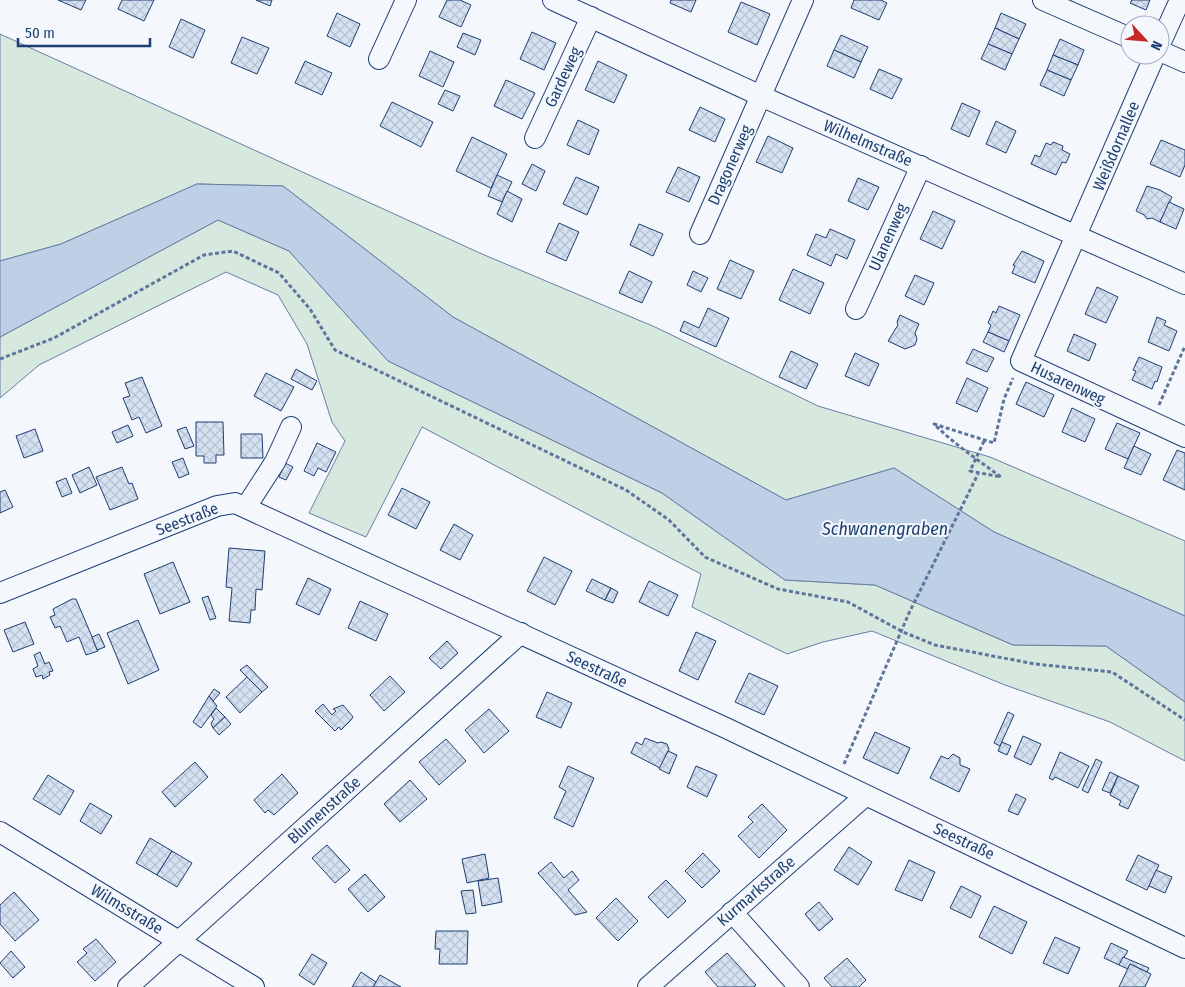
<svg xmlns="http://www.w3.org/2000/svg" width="1185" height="987" viewBox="0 0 1185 987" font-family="'Fira Sans Condensed',sans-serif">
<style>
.park{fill:#d7e8df;stroke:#687fa3}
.water{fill:#bed0e5;stroke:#687fa3}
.building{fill:url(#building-cross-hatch);stroke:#1d3f73}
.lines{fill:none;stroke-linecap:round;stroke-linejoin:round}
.minor-casing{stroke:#1d3f73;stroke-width:22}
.path{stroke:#5e769c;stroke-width:3;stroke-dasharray:4 2.5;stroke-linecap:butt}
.minor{stroke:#f4f7fb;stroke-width:20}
.labels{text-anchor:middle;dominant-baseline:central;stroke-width:4;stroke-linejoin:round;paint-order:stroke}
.street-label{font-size:16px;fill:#1d3f73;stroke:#f4f7fb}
.water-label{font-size:18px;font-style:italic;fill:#1d3f73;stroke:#f4f7fb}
</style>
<defs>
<pattern id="building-cross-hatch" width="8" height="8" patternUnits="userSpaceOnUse" patternTransform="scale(1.25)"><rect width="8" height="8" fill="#d5e0f0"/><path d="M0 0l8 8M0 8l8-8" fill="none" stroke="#b6c1d1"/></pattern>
</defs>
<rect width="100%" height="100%" fill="#f4f7fb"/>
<g class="park">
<path d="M0 34 482 254 655 327 818 406 990 457 1185 541V616L994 532 894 468 786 500 453 317 283 186 197 184 61 244 0 261Z"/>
<path d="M218 220 289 251 388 361 662 493 785 580 875 585 1013 645 1106 646 1185 702V761L1110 722 1005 685 872 631 823 642 787 654 692 607 701 574 422 427 366 537 309 513 345 441 332 422 307 344 278 295 226 272 39 365 0 398V337Z"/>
</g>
<path class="water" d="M197 184 283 186 453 317 786 500 894 468 994 532 1185 616V702L1106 646 1013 645 875 585 785 580 662 493 388 361 289 251 218 220 0 337V261L61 244Z"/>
<g class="building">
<path d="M58 0H86L81 10Z"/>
<path d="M122 0H154L144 21 118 9Z"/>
<path d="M256 0H272L270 6Z"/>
<path d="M447 0H460L471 5 461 27 439 17Z"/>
<path d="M671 0H696L691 12 670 3Z"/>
<path d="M854 0H881L887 3 879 20 851 8Z"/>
<path d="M1132 0H1150L1146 10 1130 3Z"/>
<path d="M741 2 770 14 757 45 728 32Z"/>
<path d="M337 13 360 24 350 47 327 36Z"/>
<path d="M1001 13 1026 24 1019 39 995 28Z"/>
<path d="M181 19 205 30 193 58 169 47Z"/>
<path d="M995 28 1019 39 1012 54 988 44Z"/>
<path d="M532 32 556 43 544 70 520 59Z"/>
<path d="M463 33 481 40 475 55 457 47Z"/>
<path d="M841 35 868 47 861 62 834 50Z"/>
<path d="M242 37 269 48 257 74 231 63Z"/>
<path d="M1060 39 1084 50 1078 65 1053 55Z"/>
<path d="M988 44 1012 54 1005 70 981 59Z"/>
<path d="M834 50 861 62 854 78 827 66Z"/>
<path d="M430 51 454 62 443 87 419 76Z"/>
<path d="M1053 55 1078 65 1071 80 1047 70Z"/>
<path d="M305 61 332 73 322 95 295 83Z"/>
<path d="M598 61 627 75 614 103 585 90Z"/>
<path d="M879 69 902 79 892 99 870 89Z"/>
<path d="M1047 70 1071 80 1064 96 1040 85Z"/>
<path d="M506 80 535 93 522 119 494 106Z"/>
<path d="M445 90 460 96 453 111 438 104Z"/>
<path d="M392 102 433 122 421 147 380 126Z"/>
<path d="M962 103 980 111 969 137 951 129Z"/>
<path d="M700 107 725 119 715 142 689 130Z"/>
<path d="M578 120 599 130 589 155 567 145Z"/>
<path d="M996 121 1016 131 1006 153 986 144Z"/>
<path d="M768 136 793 148 782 173 756 162Z"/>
<path d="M472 137 507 154 491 188 456 171Z"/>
<path d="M1161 140 1185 150V165L1180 177 1150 164Z"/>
<path d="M1053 142 1063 146 1062 150 1070 154 1066 163 1062 162 1056 175 1031 164 1035 155 1040 157 1046 143 1051 145Z"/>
<path d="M532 164 545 171 536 191 522 184Z"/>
<path d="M678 167 700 177 689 202 666 192Z"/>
<path d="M497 175 512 182 502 202 488 196Z"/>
<path d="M576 177 599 187 587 215 563 204Z"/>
<path d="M858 178 879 187 868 210 848 201Z"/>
<path d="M1147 186 1160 190 1172 197 1160 222 1152 218 1147 219 1144 215 1136 211Z"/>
<path d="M507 191 522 199 512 222 497 214Z"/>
<path d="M1169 202 1184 209 1176 229 1160 222Z"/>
<path d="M933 211 955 221 942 249 920 239Z"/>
<path d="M559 223 579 232 566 261 546 252Z"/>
<path d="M639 224 663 234 653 256 630 245Z"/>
<path d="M830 229 855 240 847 259 836 254 831 266 807 255 816 234 826 238Z"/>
<path d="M1022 251 1044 261 1035 283 1012 273 1015 266 1013 265Z"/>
<path d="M730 260 754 271 741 299 717 289Z"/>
<path d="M793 269 824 283 810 314 779 300Z"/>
<path d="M629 271 652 282 642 303 619 293Z"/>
<path d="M693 271 708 278 701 292 687 285Z"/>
<path d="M915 275 934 283 924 305 905 296Z"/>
<path d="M1097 287 1118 297 1106 323 1085 314Z"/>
<path d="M999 306 1020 315 1009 341 988 332 991 325 988 323 993 311 996 313Z"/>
<path d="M708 308 729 318 716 347 680 331 684 321 699 328Z"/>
<path d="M900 315 919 324 915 333 917 339 915 345 905 349 888 341 898 325 897 322Z"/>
<path d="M1157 317 1166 321 1164 325 1177 331 1169 351 1148 342Z"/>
<path d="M988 332 1009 341 1004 352 983 342Z"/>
<path d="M1074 334 1096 344 1089 361 1067 351Z"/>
<path d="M973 349 994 358 987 372 966 363Z"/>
<path d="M791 351 818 364 806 389 779 377Z"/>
<path d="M855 353 879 364 869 386 845 376Z"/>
<path d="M1139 357 1162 367 1157 382 1155 381 1152 389 1132 380 1136 371 1133 370Z"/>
<path d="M296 369 317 381 312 390 291 379Z"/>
<path d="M266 373 294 387 281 411 254 396Z"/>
<path d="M142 377 162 426 146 433 139 417 132 420 123 398 130 396 125 383Z"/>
<path d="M967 378 988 388 977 412 956 403Z"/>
<path d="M1026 382 1054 395 1044 417 1016 404Z"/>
<path d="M1072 408 1095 419 1085 442 1062 432Z"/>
<path d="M196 422H223L224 455H216V463H204V456H196Z"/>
<path d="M1117 423 1140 433 1128 459 1105 449Z"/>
<path d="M128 425 133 436 117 443 112 432Z"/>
<path d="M186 427 194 446 185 449 177 430Z"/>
<path d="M35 429 43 451 24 458 16 436Z"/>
<path d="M241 434H262L263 458H241Z"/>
<path d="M317 443 336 452 326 472 318 468 314 476 304 471Z"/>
<path d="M1134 446 1151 454 1141 475 1124 468Z"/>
<path d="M1177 450 1185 453V490L1163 480Z"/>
<path d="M183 458 189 474 179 478 172 462Z"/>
<path d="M285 463 293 467 286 480 279 477Z"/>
<path d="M89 467 97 485 80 493 72 475Z"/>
<path d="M122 467 129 484 132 483 138 499 110 510 96 477Z"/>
<path d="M66 478 72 493 62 497 56 482Z"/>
<path d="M402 488 430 502 416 529 388 515Z"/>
<path d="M5 490 13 507 0 513V492Z"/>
<path d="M454 524 473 535 460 560 440 550Z"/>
<path d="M229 548 265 551 262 590 256 589 255 610H251L250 623 229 621 232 588 226 587Z"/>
<path d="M544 557 572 571 555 605 527 591Z"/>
<path d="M173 562 190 602 160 614 144 574Z"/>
<path d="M308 578 331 589 319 615 296 604Z"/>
<path d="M592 579 611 588 605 600 586 591Z"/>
<path d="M649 581 678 595 668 616 639 602Z"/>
<path d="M611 588 618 592 613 603 605 600Z"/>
<path d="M208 596 216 618 210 620 202 598Z"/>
<path d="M72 599H76L98 651 86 655 79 637 67 642 60 626 55 628 50 617 55 615 53 609Z"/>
<path d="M360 601 388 614 376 641 348 628Z"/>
<path d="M138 620 159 670 128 684 107 633Z"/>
<path d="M25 622 34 644 13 652 4 630Z"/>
<path d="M696 632 716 641 698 680 679 671Z"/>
<path d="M99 634 105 647 97 650 92 637Z"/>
<path d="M447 641 458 653 441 669 429 658Z"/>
<path d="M40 652 45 664 49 662 53 671 49 672 50 675 43 679 42 675 36 677 33 669 38 666 34 655Z"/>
<path d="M247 665 268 687 262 692 240 670Z"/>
<path d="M749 673 778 686 764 715 735 702Z"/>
<path d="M390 676 405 692 384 711 370 695Z"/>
<path d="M247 677 262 692 240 713 226 697Z"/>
<path d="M214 689 220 693 213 701 209 696Z"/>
<path d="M547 692 572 703 561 728 536 717Z"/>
<path d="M209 696 217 706 201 728 193 722Z"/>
<path d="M323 704 332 715 336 711 333 709 343 705 353 717 351 720 341 730 339 727 335 731 315 711Z"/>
<path d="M216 708 225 717 213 728 211 723 214 719 211 715Z"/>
<path d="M489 709 509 731 484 753 465 730Z"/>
<path d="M1008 712 1014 715 1000 746 994 743Z"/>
<path d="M225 717 231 724 219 735 213 728Z"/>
<path d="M875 732 910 748 898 774 863 758Z"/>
<path d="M1023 736 1041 744 1031 765 1014 757Z"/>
<path d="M645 738 658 743 661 742 667 744 669 749 660 768 631 753 636 742 642 745Z"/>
<path d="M446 739 466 761 439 785 419 762Z"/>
<path d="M1002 742 1011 746 1007 755 998 751Z"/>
<path d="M668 751 677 755 669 774 659 769Z"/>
<path d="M1060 752 1089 766 1078 788 1055 777 1053 780 1049 778Z"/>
<path d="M953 754 960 758V765L970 769 959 792 930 778 941 756 948 759Z"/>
<path d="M1096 759 1102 762 1088 793 1082 790Z"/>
<path d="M195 762 208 777 175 807 162 792Z"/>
<path d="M568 766 594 778 573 827 554 818 566 791 559 787Z"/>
<path d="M696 766 717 775 707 797 687 787Z"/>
<path d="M1110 772 1118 776 1110 793 1102 790Z"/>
<path d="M282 774 298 793 274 815 268 810 265 813 254 800Z"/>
<path d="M48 775 74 791 60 815 33 799Z"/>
<path d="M1118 776 1139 786 1128 809 1119 805 1121 801 1110 795Z"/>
<path d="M410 780 427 799 400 822 384 804Z"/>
<path d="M1016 794 1026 799 1018 815 1008 811Z"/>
<path d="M90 803 112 816 101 834 80 821Z"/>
<path d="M762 804 787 830 759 858 738 836 753 822 748 817Z"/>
<path d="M150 838 172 851 157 875 136 863Z"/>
<path d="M327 845 350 870 335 883 312 858Z"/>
<path d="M849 847 872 862 858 885 834 870Z"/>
<path d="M172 851 192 863 177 887 157 875Z"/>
<path d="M703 853 720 871 702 888 685 871Z"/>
<path d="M485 854 489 878 467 883 462 859Z"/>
<path d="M1138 855 1159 865 1147 890 1126 880Z"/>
<path d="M909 860 935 872 922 901 895 890Z"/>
<path d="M551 862 564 878 572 871 579 880 568 890 587 912 575 915 538 873Z"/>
<path d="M1156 870 1172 877 1165 893 1149 886Z"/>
<path d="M365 874 385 897 368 912 348 889Z"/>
<path d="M498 878 502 902 482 906 478 881Z"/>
<path d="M666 880 686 901 668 918 648 897Z"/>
<path d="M961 886 981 896 971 918 950 908Z"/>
<path d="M473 890 476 913 466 914 461 891Z"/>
<path d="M14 892 39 920 15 941 0 924V905Z"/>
<path d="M616 898 638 921 618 941 596 918Z"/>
<path d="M819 902 833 919 819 931 805 914Z"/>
<path d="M994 906 1027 922 1012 954 979 937Z"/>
<path d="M436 931H468L467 964H439L440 949H435Z"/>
<path d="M1055 937 1080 948 1068 974 1043 963Z"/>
<path d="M96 939 116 962 95 981 77 962 87 953 83 949Z"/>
<path d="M1111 943 1128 951 1119 965 1104 958Z"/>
<path d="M11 951 25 967 13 978 0 963Z"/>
<path d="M727 953 756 985 754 987H718L705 972Z"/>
<path d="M312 954 327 963 314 985 299 975Z"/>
<path d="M1123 957 1149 968 1147 972 1130 964 1128 969 1119 965Z"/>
<path d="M847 958 866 980 859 987H832L824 978Z"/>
<path d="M1130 964 1151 974 1145 987H1119Z"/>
<path d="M361 972 376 982 373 987H352Z"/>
<path d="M380 975 401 987H373Z"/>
</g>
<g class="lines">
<defs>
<g id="minor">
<path d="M553 0 761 96 1185 284"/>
<path d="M1043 0 1130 38"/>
<path d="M1160 44 1180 0"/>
<path d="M1160 51 1185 62"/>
<path d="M1155 55 1021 361 1185 437"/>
<path d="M379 59 406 0"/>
<path d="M535 138 591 17"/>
<path d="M700 234 803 0"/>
<path d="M856 309 921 166"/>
<path d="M246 507 275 462 291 427"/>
<path d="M0 593 217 506 235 503 726 728 1185 948"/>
<path d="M0 832 254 987"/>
<path d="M732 912 799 987"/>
<path d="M128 987 521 633"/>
<path d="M648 987 865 796"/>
</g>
</defs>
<use href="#minor" class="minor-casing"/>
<g class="path">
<path d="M0 359 54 338 204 255 233 251 279 273 310 309 335 350 626 490 669 520 705 557 778 589 848 602 903 632 935 645 1035 664 1112 672 1185 720"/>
<path d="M1159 405 1185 346"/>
<path d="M984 441 970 471 1001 477C978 460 954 444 934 424L994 443 1004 399 1013 378"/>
<path d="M844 764 909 613 978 474"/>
</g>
<use href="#minor" class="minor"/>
</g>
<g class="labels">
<g class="street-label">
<text transform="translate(563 77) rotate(-65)">Gardeweg</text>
<text transform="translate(868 143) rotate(23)">Wilhelmstraße</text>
<text transform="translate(1116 146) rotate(-67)">Weißdornallee</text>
<text transform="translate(730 165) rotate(-66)">Dragonerweg</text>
<text transform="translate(888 237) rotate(-66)">Ulanenweg</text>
<text transform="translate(1068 383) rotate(25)">Husarenweg</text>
<text transform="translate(187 519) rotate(-21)">Seestraße</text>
<text transform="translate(597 669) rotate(25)">Seestraße</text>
<text transform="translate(324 810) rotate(-42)">Blumenstraße</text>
<text transform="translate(964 841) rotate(25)">Seestraße</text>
<text transform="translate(756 891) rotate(-41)">Kurmarkstraße</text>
<text transform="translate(127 909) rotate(31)">Wilmsstraße</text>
</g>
<g class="water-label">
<text x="885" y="529">Schwanengraben</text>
</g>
</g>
<g transform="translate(1145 40) rotate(116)"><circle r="24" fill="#f4f7fb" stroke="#9eadc5"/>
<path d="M0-4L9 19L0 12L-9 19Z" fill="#c62828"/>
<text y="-8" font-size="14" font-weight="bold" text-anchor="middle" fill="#1d3f73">N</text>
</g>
<path d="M18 38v8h132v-8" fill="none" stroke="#1d3f73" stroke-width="2.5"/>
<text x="25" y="38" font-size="15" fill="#1d3f73" stroke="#f4f7fb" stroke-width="4" paint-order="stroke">50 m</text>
</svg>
